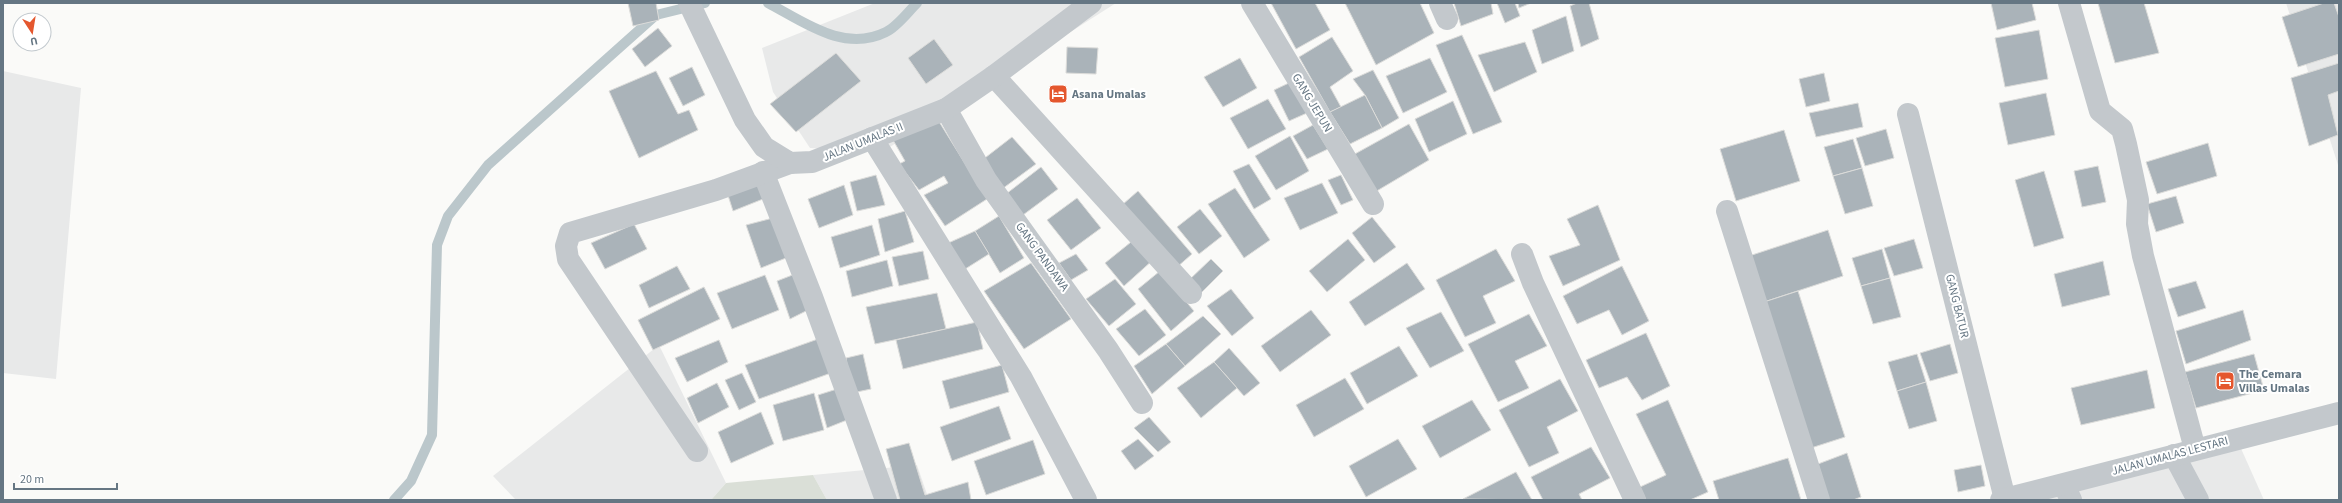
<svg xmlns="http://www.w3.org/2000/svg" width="2342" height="503" viewBox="0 0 2342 503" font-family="'Source Sans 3',sans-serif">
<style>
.built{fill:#e8e9e9}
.green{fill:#dadfd7}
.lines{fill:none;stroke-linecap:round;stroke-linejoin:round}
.stream{stroke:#bbc7cb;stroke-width:10}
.building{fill:#aab3b9;stroke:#dcdcda}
.minor{stroke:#c3c8cc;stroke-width:22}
.tertiary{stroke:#c3c8cc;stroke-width:22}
.labels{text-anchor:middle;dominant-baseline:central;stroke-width:4;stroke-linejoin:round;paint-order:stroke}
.poi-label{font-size:12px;font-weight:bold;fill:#657683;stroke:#fff;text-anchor:start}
.street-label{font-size:12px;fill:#657683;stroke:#fff}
</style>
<rect width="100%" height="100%" fill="#fafaf8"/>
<g class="built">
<path d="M875 3H1116L882 152 810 148 773 92 762 48Z"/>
<path d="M2286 3H2339V168Z"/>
<path d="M3 71 81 88 56 379 3 373Z"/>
<path d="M659 345 726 483 711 500H516L493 476Z"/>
<path d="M2239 444 2264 500H2030Z"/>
<path d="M917 465 929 500H827L813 475Z"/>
</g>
<path class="green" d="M813 475 827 500H711L726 483Z"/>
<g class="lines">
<g class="stream">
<path d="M768 3C804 22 844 53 886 32 897 27 908 12 917 3"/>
<path d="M394 500 411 481 432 435 437 245 448 216 488 165 656 15 705 3"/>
</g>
</g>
<g class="building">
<path d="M628 3H656L659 20 633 26Z"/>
<path d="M1271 3H1315L1330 30 1296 49Z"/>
<path d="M1345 3H1420L1434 33 1376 65Z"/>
<path d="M1454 3H1491L1493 14 1461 26Z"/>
<path d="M1497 3H1515L1520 16 1505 23Z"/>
<path d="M1518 3H1531L1519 8Z"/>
<path d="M1577 3H1589L1599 39 1581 47 1570 6Z"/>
<path d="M1991 3H2032L2036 20 1997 30Z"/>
<path d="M2098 3H2144L2159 53 2115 63Z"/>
<path d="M2324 3H2334L2339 17V54L2298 67 2282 17Z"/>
<path d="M1566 16 1574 51 1542 64 1532 30Z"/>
<path d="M658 28 672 46 645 67 632 49Z"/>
<path d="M2039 30 2048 79 2005 87 1995 38Z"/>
<path d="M1462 35 1502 122 1473 134 1436 45Z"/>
<path d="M1332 37 1353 71 1330 87 1341 107 1330 112 1299 57Z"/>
<path d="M934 39 953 65 926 84 908 58Z"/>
<path d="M1525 42 1537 72 1494 92 1478 55Z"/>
<path d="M1067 47 1098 48 1096 74 1066 73Z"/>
<path d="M836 53 861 81 796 132 770 104Z"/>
<path d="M1240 58 1257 88 1223 107 1204 77Z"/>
<path d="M1430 58 1447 92 1403 113 1386 76Z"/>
<path d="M2339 63V91L2328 95 2338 135 2309 146 2291 78Z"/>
<path d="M692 67 705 95 683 106 669 78Z"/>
<path d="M1373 70 1399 118 1382 128 1365 95 1353 79Z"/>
<path d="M656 71 678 114 689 110 698 130 639 158 609 91Z"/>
<path d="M1824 73 1830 101 1806 107 1799 79Z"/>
<path d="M1291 82 1307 113 1289 121 1274 90Z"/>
<path d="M2046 93 2055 135 2008 145 1999 103Z"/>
<path d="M1365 95 1382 128 1350 144 1330 112Z"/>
<path d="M1268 99 1286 129 1248 149 1230 118Z"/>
<path d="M1453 101 1467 134 1429 152 1415 119Z"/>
<path d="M1858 103 1863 127 1816 137 1809 113Z"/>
<path d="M938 120 987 199 945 226 924 195 948 183 944 176 919 190 899 164 905 161 893 140Z"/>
<path d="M1409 124 1429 160 1375 192 1353 155Z"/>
<path d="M1313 125 1328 149 1307 159 1293 136Z"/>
<path d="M1886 129 1894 158 1865 166 1856 138Z"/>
<path d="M1784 130 1800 181 1736 201 1720 149Z"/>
<path d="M1290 136 1309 171 1276 190 1255 156Z"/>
<path d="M1012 137 1036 164 1002 189 981 161Z"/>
<path d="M1853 139 1862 168 1833 176 1824 147Z"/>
<path d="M2208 143 2217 176 2157 194 2146 162Z"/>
<path d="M1249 164 1271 199 1254 209 1233 171Z"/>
<path d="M2098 166 2106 202 2082 207 2074 171Z"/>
<path d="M1041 167 1058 189 1023 215 1006 194Z"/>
<path d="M1862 168 1873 206 1845 214 1833 176Z"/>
<path d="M2044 171 2064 238 2034 247 2015 180Z"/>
<path d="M756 175 763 199 733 211 726 189Z"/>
<path d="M876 175 885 205 857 211 850 182Z"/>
<path d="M1341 175 1353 200 1341 205 1328 180Z"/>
<path d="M1322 183 1338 213 1300 230 1284 198Z"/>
<path d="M844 185 853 215 819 228 808 199Z"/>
<path d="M1235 188 1270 240 1244 258 1208 204Z"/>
<path d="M1138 191 1192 254 1176 268 1122 205Z"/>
<path d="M2176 196 2184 223 2156 232 2147 204Z"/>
<path d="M1077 198 1101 228 1071 250 1047 220Z"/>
<path d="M1598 205 1620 260 1563 286 1549 256 1580 245 1567 219Z"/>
<path d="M1200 209 1222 236 1199 254 1177 227Z"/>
<path d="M905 211 914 242 885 252 878 219Z"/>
<path d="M999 216 1024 258 1000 273 975 231Z"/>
<path d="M1372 217 1396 247 1374 263 1352 233Z"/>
<path d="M773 218 786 258 761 268 746 225Z"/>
<path d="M634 224 647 249 605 269 591 243Z"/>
<path d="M872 225 880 255 840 268 831 237Z"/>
<path d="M1828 230 1843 276 1764 302 1749 256Z"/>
<path d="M975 231 989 254 962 271 946 244Z"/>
<path d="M1136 238 1154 259 1124 286 1105 263Z"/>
<path d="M1348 239 1365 260 1327 292 1309 271Z"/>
<path d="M1914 239 1923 268 1894 276 1884 248Z"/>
<path d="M1496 249 1515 281 1483 296 1496 323 1465 337 1436 280Z"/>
<path d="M1882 249 1890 278 1861 286 1852 258Z"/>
<path d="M923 251 929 279 899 286 892 257Z"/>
<path d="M1076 254 1088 270 1071 280 1059 263Z"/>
<path d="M1211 259 1223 271 1200 294 1188 281Z"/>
<path d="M887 260 893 286 852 297 846 271Z"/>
<path d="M2103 261 2110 295 2062 307 2054 274Z"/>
<path d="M1031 263 1071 319 1024 349 984 291Z"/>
<path d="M1407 263 1425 289 1365 326 1349 302Z"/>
<path d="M677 266 690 289 649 308 639 285Z"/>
<path d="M1622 266 1649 321 1622 335 1609 310 1577 324 1563 296Z"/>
<path d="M1160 271 1194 311 1171 331 1138 289Z"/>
<path d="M795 274 808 310 790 319 777 281Z"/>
<path d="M765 275 779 310 732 329 717 293Z"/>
<path d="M1890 278 1901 317 1873 324 1861 286Z"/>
<path d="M1115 279 1136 304 1109 326 1086 299Z"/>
<path d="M2196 281 2206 308 2178 317 2168 289Z"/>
<path d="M704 287 720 319 653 350 638 320Z"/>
<path d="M1231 289 1254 318 1232 336 1207 306Z"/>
<path d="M1798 291 1845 437 1811 448 1764 302Z"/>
<path d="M937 293 946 329 875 344 866 307Z"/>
<path d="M1145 309 1166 335 1139 356 1116 329Z"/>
<path d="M1311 310 1331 335 1280 372 1261 346Z"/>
<path d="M2243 310 2251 340 2186 364 2176 331Z"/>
<path d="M1441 312 1464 351 1430 368 1406 328Z"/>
<path d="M1529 314 1547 346 1515 361 1529 388 1498 402 1468 344Z"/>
<path d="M1203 316 1221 334 1185 366 1166 344Z"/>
<path d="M977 322 983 349 903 369 896 340Z"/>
<path d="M1646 333 1670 386 1642 400 1627 377 1599 388 1586 360Z"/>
<path d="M818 339 831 373 759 399 745 365Z"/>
<path d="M719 340 728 362 687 382 675 358Z"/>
<path d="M1166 344 1185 366 1152 394 1134 366Z"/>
<path d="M1950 344 1958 373 1930 381 1920 353Z"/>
<path d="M1399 346 1418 376 1367 404 1350 373Z"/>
<path d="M1229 348 1260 383 1244 396 1214 362Z"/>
<path d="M863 354 871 389 852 393 846 358Z"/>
<path d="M1917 354 1926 382 1897 391 1888 362Z"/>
<path d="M2254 354 2264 390 2196 408 2185 372Z"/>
<path d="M1214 362 1237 388 1201 418 1177 388Z"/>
<path d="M1002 365 1009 392 950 409 942 381Z"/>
<path d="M2147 370 2155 408 2081 425 2071 388Z"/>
<path d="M742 373 756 402 739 410 725 380Z"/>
<path d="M1345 378 1364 409 1314 437 1296 405Z"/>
<path d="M1560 379 1578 411 1547 427 1559 453 1529 467 1499 410Z"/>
<path d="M1926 382 1937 421 1909 429 1897 391Z"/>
<path d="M717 383 729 407 698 423 687 398Z"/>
<path d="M837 389 847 420 827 428 818 395Z"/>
<path d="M814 393 824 430 783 441 773 405Z"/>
<path d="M1472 400 1491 430 1440 458 1422 426Z"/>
<path d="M1668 400 1708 492 1690 500H1646L1640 487 1666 475 1636 414Z"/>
<path d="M999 406 1011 439 952 461 940 427Z"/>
<path d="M761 412 774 444 731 463 718 432Z"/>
<path d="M1149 417 1171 442 1158 452 1134 428Z"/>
<path d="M1138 439 1154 456 1135 470 1121 451Z"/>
<path d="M1398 439 1417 469 1366 497 1349 466Z"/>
<path d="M1033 440 1045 474 986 495 974 461Z"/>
<path d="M909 443 925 495 968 482 971 500H900L886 449Z"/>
<path d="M1591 447 1610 478 1579 494 1582 500H1543L1531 477Z"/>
<path d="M1847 453 1861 497 1853 500H1829L1818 464Z"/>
<path d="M1788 458 1801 500H1719L1713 481Z"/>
<path d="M1981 465 1985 486 1958 492 1954 470Z"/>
<path d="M1516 472 1532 500 1463 499Z"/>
</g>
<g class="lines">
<g class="minor">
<path d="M1252 3 1373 204"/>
<path d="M1440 3 1447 19"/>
<path d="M2069 3 2100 111 2122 129 2126 144 2138 200 2137 224 2143 256 2195 449"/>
<path d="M994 76 1191 293"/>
<path d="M946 109 986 180 1108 350 1142 403"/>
<path d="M1908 114 2005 499"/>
<path d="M872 138 1021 377 1086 500"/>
<path d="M763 172 812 297 886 500"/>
<path d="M1727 211 1819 500"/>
<path d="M1522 254 1533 283 1635 500"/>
<path d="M697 451 568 259 566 246 570 233 716 190 790 163"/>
<path d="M2174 455 2198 500"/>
<path d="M2064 485 2071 500"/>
</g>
<g class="tertiary">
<path d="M689 3 745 120 764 147 790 163 812 162 946 109 994 76 1091 3"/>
<path d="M2001 500 2339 413"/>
</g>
</g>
<defs>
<symbol id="hotel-square" viewBox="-11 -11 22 22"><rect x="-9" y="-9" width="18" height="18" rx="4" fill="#e4572e" stroke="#fff"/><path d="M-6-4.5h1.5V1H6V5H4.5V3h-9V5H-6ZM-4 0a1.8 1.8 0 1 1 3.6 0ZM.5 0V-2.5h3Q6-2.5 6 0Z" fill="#fff"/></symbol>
</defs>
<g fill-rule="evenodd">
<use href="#hotel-square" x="1047" y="83" width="22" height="22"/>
<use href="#hotel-square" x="2214" y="370" width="22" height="22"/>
</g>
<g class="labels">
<g class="poi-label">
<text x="1072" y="94">Asana Umalas</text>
<text x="2239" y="374">The Cemara<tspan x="2239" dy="14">Villas Umalas</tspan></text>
</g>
<g class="street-label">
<text transform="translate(1312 103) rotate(59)">GANG JEPUN</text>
<text transform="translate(863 142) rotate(-22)">JALAN UMALAS II</text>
<text transform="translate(1042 257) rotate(54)">GANG PANDAWA</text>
<text transform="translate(1957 306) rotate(76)">GANG BATUR</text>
<text transform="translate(2170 456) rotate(-15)">JALAN UMALAS LESTARI</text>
</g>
</g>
<rect width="2342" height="503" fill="none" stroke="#657683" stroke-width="8"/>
<g transform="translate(32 32) rotate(168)"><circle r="19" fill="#ffffff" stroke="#c1c8cd"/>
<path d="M0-3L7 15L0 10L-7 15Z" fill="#e4572e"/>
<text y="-6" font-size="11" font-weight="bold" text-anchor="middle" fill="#657683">U</text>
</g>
<path d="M14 483v6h103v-6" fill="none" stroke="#657683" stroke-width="2"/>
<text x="20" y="483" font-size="12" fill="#657683" stroke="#ffffff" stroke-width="3" paint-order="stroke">20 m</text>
</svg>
